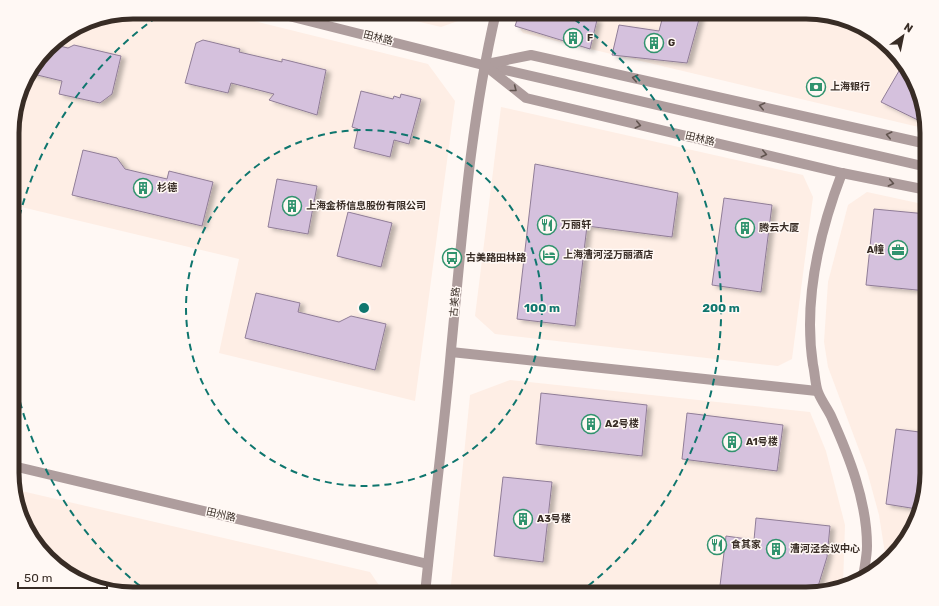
<svg xmlns="http://www.w3.org/2000/svg" width="939" height="606" viewBox="0 0 939 606" font-family="Rubik,'Noto Sans SC',sans-serif">
<style>
.built{fill:#feeee5}
.building{fill:#d5c1dd;stroke:#907d97;filter:url(#shadow)}
.lines{fill:none;stroke-linecap:round;stroke-linejoin:round}
.minor{stroke:#ae9d9d;stroke-width:10}
.tertiary{stroke:#ae9d9d;stroke-width:10}
.oneway{stroke:#61544f}
.ring{fill:none;stroke:#0f766e;stroke-width:2;stroke-dasharray:7 5}
.labels{text-anchor:middle;dominant-baseline:central;stroke-width:3;stroke-linejoin:round;paint-order:stroke}
.street-label{font-size:10px;fill:#382c25;stroke:#fff8f4}
.poi-label{font-size:10px;font-weight:bold;fill:#382c25;stroke:#fff8f4;text-anchor:start}
.rim{fill:none;stroke:#382c25;stroke-width:5}
.centre{fill:#0f766e;stroke:#fff8f4;stroke-width:2}
.ring-label{font-size:12px;text-anchor:middle;font-weight:bold;fill:#0f766e;stroke:#fff8f4;stroke-width:3;stroke-linejoin:round;paint-order:stroke}
</style>
<defs>
<filter id="shadow"><feDropShadow dx="4.5" dy="2.5" stdDeviation="2" flood-color="#0004"/></filter>
</defs>
<rect width="100%" height="100%" fill="#fff8f4"/>
<g class="built">
<path d="M133 12H217L428 64 455 101 415 401 219 353 239 259 13 205V117L25 79 53 42 87 21Z"/>
<path d="M378 12H473L472 16 441 27Z"/>
<path d="M512 12H807L845 18 874 32 911 73 927 129 523 33 511 16Z"/>
<path d="M501 107 803 175 813 197 792 359 778 366 495 334 475 316Z"/>
<path d="M867 192 927 205V481L907 541 886 560 879 515 867 471 828 367 824 342 828 282 848 205Z"/>
<path d="M510 380 810 412 826 451 845 525 843 585 814 594H450L470 395Z"/>
<path d="M13 489 370 572 385 594H132L94 588 65 574 28 534Z"/>
</g>
<g class="building">
<path d="M520 12H577L597 20 590 49 515 26Z"/>
<path d="M664 12H701L687 63 612 55 619 25 659 31Z"/>
<path d="M203 40 240 49 239 52 282 62V59L326 70 317 115 269 100 274 94 231 83 228 93 185 83 196 43Z"/>
<path d="M51 44 68 48 74 45 121 56 112 94 100 103 59 94 62 81 29 73Z"/>
<path d="M903 64 911 72 926 124 881 102Z"/>
<path d="M361 91 393 99 394 96 400 98 401 94 421 99 409 144 394 140 390 157 354 148 358 129 352 127Z"/>
<path d="M83 150 117 158 125 169 167 179 169 171 213 182 202 226 72 195Z"/>
<path d="M535 164 678 193 672 237 587 226 575 326 517 319Z"/>
<path d="M277 179 317 186 308 234 268 227Z"/>
<path d="M724 198 772 205 761 292 712 285Z"/>
<path d="M874 209 927 214V291L866 285Z"/>
<path d="M348 212 392 223 381 267 337 256Z"/>
<path d="M256 293 300 303 298 312 339 322 351 316 386 324 375 370 245 338Z"/>
<path d="M541 393 647 405 642 456 536 444Z"/>
<path d="M687 413 783 425 777 471 682 459Z"/>
<path d="M896 429 927 433V481L917 509 886 504Z"/>
<path d="M503 477 552 482 543 562 494 556Z"/>
<path d="M756 518 830 526 827 557 816 593 719 594 726 536 754 540Z"/>
</g>
<g class="lines">
<g class="minor">
<path d="M842 173C819 233 803 300 813 365 815 373 815 384 818 392 821 400 827 408 831 416 849 456 867 501 867 546 867 557 864 568 863 579"/>
<path d="M451 352 817 391"/>
<path d="M13 466 428 564"/>
</g>
<g class="tertiary">
<path d="M273 12 483 65 927 167"/>
<path d="M487 64 531 55 927 144"/>
<path d="M487 67 526 98 842 173 927 190"/>
<path d="M425 594C433 513 444 432 451 350 462 237 470 123 496 12"/>
</g>
</g>
<defs><path id="oneway-chevron" d="M-2-3.5L2.5 0L-2 3.5" fill="none" stroke-width="1.6" stroke-linecap="round" stroke-linejoin="round"/></defs>
<g class="oneway">
<use href="#oneway-chevron" transform="translate(635 78) rotate(-167)"/>
<use href="#oneway-chevron" transform="translate(514 89) rotate(38)"/>
<use href="#oneway-chevron" transform="translate(762 106) rotate(-167)"/>
<use href="#oneway-chevron" transform="translate(638 125) rotate(13)"/>
<use href="#oneway-chevron" transform="translate(889 135) rotate(-167)"/>
<use href="#oneway-chevron" transform="translate(764 154) rotate(13)"/>
<use href="#oneway-chevron" transform="translate(891 183) rotate(12)"/>
</g>
<g class="ring">
<circle cx="364" cy="308" r="178"/>
<path d="M149 593A357 357 0 0 1 14 376M14 240A357 357 0 0 1 164 12M564 12A357 357 0 0 1 579 593"/>
</g>
<defs>
<symbol id="building-ring" viewBox="-11 -11 22 22"><circle r="9.5" fill="#fff8f4" stroke="#31936e" stroke-width="1.5"/><path d="M-4-6H4V6H1V3H-1V6H-4ZM-2.5-4.3h1.7v1.8h-1.7ZM.8-4.3h1.7v1.8H.8ZM-2.5-1h1.7V.8h-1.7ZM.8-1h1.7V.8H.8Z" fill="#31936e"/></symbol>
<symbol id="bank-ring" viewBox="-11 -11 22 22"><circle r="9.5" fill="#fff8f4" stroke="#31936e" stroke-width="1.5"/><path d="M-6-4H6V4H-6ZM0-2.3a2.3 2.3 0 1 0 0 4.6a2.3 2.3 0 1 0 0-4.6Z" fill="#31936e"/></symbol>
<symbol id="restaurant-ring" viewBox="-11 -11 22 22"><circle r="9.5" fill="#fff8f4" stroke="#31936e" stroke-width="1.5"/><path d="M-5-6h1v4h1v-4h1v4h1v-4h1v5L-1.5 .5V6h-2V.5L-5-1ZM5-6V6H3V1.5H1.5Q1.5-4 5-6Z" fill="#31936e"/></symbol>
<symbol id="office-ring" viewBox="-11 -11 22 22"><circle r="9.5" fill="#fff8f4" stroke="#31936e" stroke-width="1.5"/><path d="M-6-3h4V-5.5h4V-3h4V5H-6ZM-1-4.5V-3h2v-1.5ZM-6 0V1H6V0Z" fill="#31936e"/></symbol>
<symbol id="hotel-ring" viewBox="-11 -11 22 22"><circle r="9.5" fill="#fff8f4" stroke="#31936e" stroke-width="1.5"/><path d="M-6-4.5h1.5V1H6V5H4.5V3h-9V5H-6ZM-4 0a1.8 1.8 0 1 1 3.6 0ZM.5 0V-2.5h3Q6-2.5 6 0Z" fill="#31936e"/></symbol>
<symbol id="bus-ring" viewBox="-11 -11 22 22"><circle r="9.5" fill="#fff8f4" stroke="#31936e" stroke-width="1.5"/><path d="M-5-6H5V4H4V6H2V4H-2V6H-4V4H-5ZM-3.5-4V0h7V-4ZM-3.5 1.2v1.5H-2V1.2ZM2 1.2v1.5H3.5V1.2Z" fill="#31936e"/></symbol>
</defs>
<g fill-rule="evenodd">
<use href="#building-ring" x="562" y="27" width="22" height="22"/>
<use href="#building-ring" x="643" y="32" width="22" height="22"/>
<use href="#bank-ring" x="805" y="76" width="22" height="22"/>
<use href="#building-ring" x="132" y="177" width="22" height="22"/>
<use href="#building-ring" x="281" y="195" width="22" height="22"/>
<use href="#restaurant-ring" x="536" y="214" width="22" height="22"/>
<use href="#building-ring" x="734" y="217" width="22" height="22"/>
<use href="#office-ring" x="887" y="239" width="22" height="22"/>
<use href="#hotel-ring" x="538" y="244" width="22" height="22"/>
<use href="#bus-ring" x="441" y="247" width="22" height="22"/>
<use href="#building-ring" x="580" y="413" width="22" height="22"/>
<use href="#building-ring" x="721" y="431" width="22" height="22"/>
<use href="#building-ring" x="512" y="508" width="22" height="22"/>
<use href="#restaurant-ring" x="706" y="534" width="22" height="22"/>
<use href="#building-ring" x="765" y="538" width="22" height="22"/>
</g>
<g class="labels">
<g class="street-label">
<text transform="translate(378 38) rotate(14)">田林路</text>
<text transform="translate(700 139) rotate(13)">田林路</text>
<text transform="translate(455 302) rotate(-85)">古美路</text>
<text transform="translate(221 515) rotate(13)">田州路</text>
</g>
<g class="poi-label">
<text x="587" y="38">F</text>
<text x="668" y="43">G</text>
<text x="830" y="87">上海银行</text>
<text x="157" y="188">杉德</text>
<text x="306" y="206">上海金桥信息股份有限公司</text>
<text x="561" y="225">万丽轩</text>
<text x="759" y="228">腾云大厦</text>
<text x="884" y="250" text-anchor="end">A幢</text>
<text x="563" y="255">上海漕河泾万丽酒店</text>
<text x="466" y="258">古美路田林路</text>
<text x="605" y="424">A2号楼</text>
<text x="746" y="442">A1号楼</text>
<text x="537" y="519">A3号楼</text>
<text x="731" y="545">食其家</text>
<text x="790" y="549">漕河泾会议中心</text>
</g>
</g>
<path d="M0 0H939V606H0ZM133 19H806A114 114 0 0 1 920 133V473A114 114 0 0 1 806 587H133A114 114 0 0 1 19 473V133A114 114 0 0 1 133 19Z" fill="#fff8f4" fill-rule="evenodd"/>
<path class="rim" d="M133 19H806A114 114 0 0 1 920 133V473A114 114 0 0 1 806 587H133A114 114 0 0 1 19 473V133A114 114 0 0 1 133 19Z"/>
<circle cx="364" cy="308" r="6" class="centre"/>
<g class="ring-label">
<text x="542" y="312">100 m</text>
<text x="721" y="312">200 m</text>
</g>
<g transform="translate(903 36) rotate(33)" stroke="#fff8f4" stroke-width="3" paint-order="stroke">
<path d="M0-3L7 15L0 10L-7 15Z" fill="#382c25"/>
<text y="-6" font-size="11" font-weight="bold" text-anchor="middle" fill="#382c25">N</text>
</g>
<path d="M18 582v6h89v-6" fill="none" stroke="#382c25" stroke-width="2"/>
<text x="24" y="582" font-size="12" fill="#382c25" stroke="#fff8f4" stroke-width="3" paint-order="stroke">50 m</text>
</svg>
